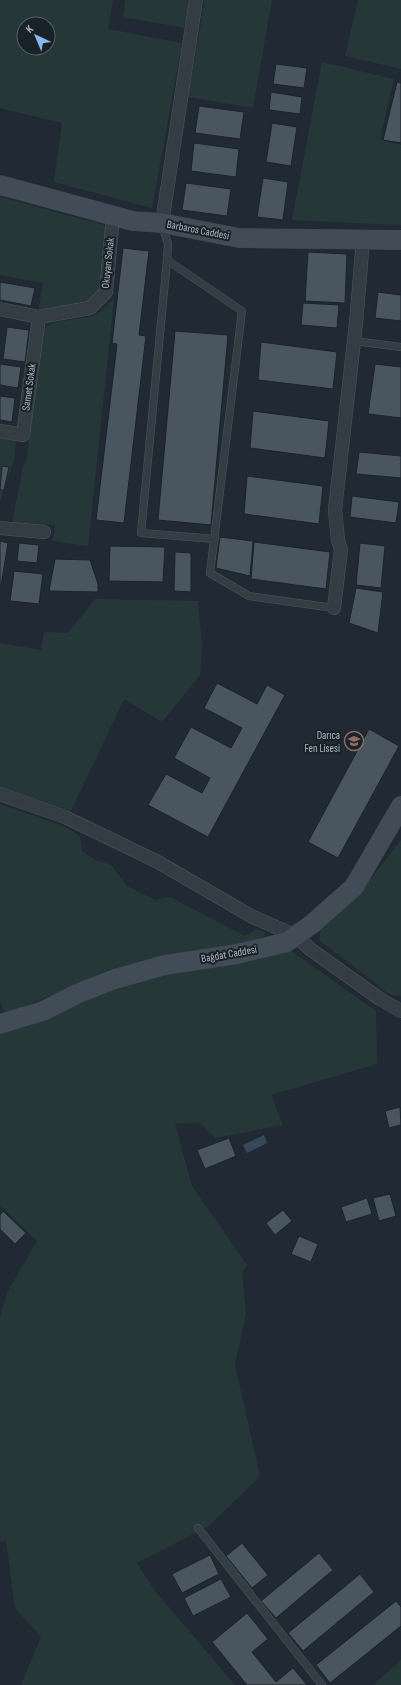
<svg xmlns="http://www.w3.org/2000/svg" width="401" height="1685" viewBox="0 0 401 1685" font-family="'Sofia Sans Condensed',sans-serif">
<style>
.green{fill:#253837;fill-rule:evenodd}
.water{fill:#36485a}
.building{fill:#49555f;stroke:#1b232b}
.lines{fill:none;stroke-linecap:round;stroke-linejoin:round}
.lane-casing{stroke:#4e575f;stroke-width:8}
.street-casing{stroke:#4e575f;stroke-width:14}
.secondary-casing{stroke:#3d454e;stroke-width:20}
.lane{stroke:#343c44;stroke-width:7}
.street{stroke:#343c44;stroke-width:13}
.secondary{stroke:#424c57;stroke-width:19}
.labels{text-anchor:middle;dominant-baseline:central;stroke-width:4;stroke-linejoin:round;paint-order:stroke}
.street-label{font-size:11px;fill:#aeb7c1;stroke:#192129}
.poi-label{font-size:11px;fill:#aeb7c1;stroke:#192129;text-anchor:end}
</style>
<rect width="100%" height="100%" fill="#212a34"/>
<g class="green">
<path d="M0 0H113L108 29 182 43 152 208 54 182 62 123 0 108ZM24 24H48V48H24Z"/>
<path d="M125 0H189L184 28 123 17Z"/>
<path d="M205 0H272L253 108 188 97Z"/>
<path d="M358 0H401V69L345 56Z"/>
<path d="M322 62 394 79 380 139 401 145V225L292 220Z"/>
<path d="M0 197 104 225 108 235 101 291 90 303 38 312 43 283 0 275Z"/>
<path d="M114 299 88 546 53 541 55 525 12 523 23 467 27 460 40 333 51 323 93 316 100 312Z"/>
<path d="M0 436 16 439 14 460 0 501Z"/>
<path d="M95 599 198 601 202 645 200 675 162 722 124 699 71 811 0 788V643L41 650 44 632 68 633Z"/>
<path d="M0 804 65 827 80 836 82 851 95 860 111 865 127 886 155 900 170 897 245 936 257 929 265 932V936L244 946 105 973 5 1014 0 1001Z"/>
<path d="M401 840V996L391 995 319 940 321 929 370 880Z"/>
<path d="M287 948 376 1011 377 1064 271 1095 283 1125 215 1138 199 1122 175 1124 192 1186 247 1265 242 1272 246 1313 235 1365 260 1476 209 1526 137 1563 155 1591 235 1685H21L41 1637 15 1608 6 1540 0 1542V1317L7 1293 37 1241 0 1205V1032L132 978Z"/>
<path d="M401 1659V1685H373L400 1661Z"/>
</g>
<path class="water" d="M264 1135 267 1143 247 1153 243 1145Z"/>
<g class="building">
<path d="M276 64 307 68 304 88 273 84Z"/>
<path d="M397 82 401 83V143L383 140Z"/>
<path d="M271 92 302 97 300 114 269 110Z"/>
<path d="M199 106 244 112 240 139 195 133Z"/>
<path d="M272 123 297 127 291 166 266 162Z"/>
<path d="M194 143 239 149 236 177 191 171Z"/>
<path d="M263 178 288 182 283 220 257 217Z"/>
<path d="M186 183 231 189 227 216 182 210Z"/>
<path d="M123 248 149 251 139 335 146 336 124 523 96 520 117 344 112 343Z"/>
<path d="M308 252 347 254 345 303 305 301Z"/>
<path d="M0 282 35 288 31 306 0 300Z"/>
<path d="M378 292 401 295V321L375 318Z"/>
<path d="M303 303 339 305 337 328 301 325Z"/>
<path d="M7 327 29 330 25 362 3 359Z"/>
<path d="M175 331 228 335 211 525 158 520Z"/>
<path d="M261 342 337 352 333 389 258 380Z"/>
<path d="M0 364 21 367 18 388 0 385Z"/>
<path d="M375 364 401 367V418L368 414Z"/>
<path d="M0 396 15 398 12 422 0 420Z"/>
<path d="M253 411 329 421 325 458 250 448Z"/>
<path d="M359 452 401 456V478L356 474Z"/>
<path d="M2 466 9 467 4 490H0Z"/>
<path d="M247 476 323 486 319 524 244 514Z"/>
<path d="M352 496 399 502 396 523 350 517Z"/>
<path d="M220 537 253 541 250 576 216 568Z"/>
<path d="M0 541 8 543 1 586H0Z"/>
<path d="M254 542 330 552 326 589 251 579Z"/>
<path d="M19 543 39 545 37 563 17 561Z"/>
<path d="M360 543 385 546 381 588 356 585Z"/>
<path d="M110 546 165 547 163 582 109 581Z"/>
<path d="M175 552 191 553V592L174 591Z"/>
<path d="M55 559 90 560 98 584V592L49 591Z"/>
<path d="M14 571 43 574 39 604 10 601Z"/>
<path d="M356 588 383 592 378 633 349 623Z"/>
<path d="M217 683 257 704 267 685 285 695 208 837 148 805 166 774 202 793 210 778 174 758 191 727 231 748 242 728 204 708Z"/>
<path d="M369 729 399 746 338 858 308 842Z"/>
<path d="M400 1107 401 1125 389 1128 385 1111Z"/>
<path d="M229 1138 236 1156 205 1169 197 1150Z"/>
<path d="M390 1194 396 1216 379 1221 373 1198Z"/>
<path d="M367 1198 372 1214 346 1222 341 1207Z"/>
<path d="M283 1210 292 1221 275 1235 266 1223Z"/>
<path d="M3 1211 26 1233 15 1244 0 1229V1215Z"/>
<path d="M299 1236 318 1244 311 1262 291 1254Z"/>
<path d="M242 1543 268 1575 252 1588 226 1556Z"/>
<path d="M319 1553 333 1570 276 1618 261 1601Z"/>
<path d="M210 1555 219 1574 182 1593 172 1574Z"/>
<path d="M360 1574 374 1592 303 1651 288 1633Z"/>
<path d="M221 1579 231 1597 193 1616 184 1598Z"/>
<path d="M396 1601 401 1607V1626L330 1683 316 1665Z"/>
<path d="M247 1613 268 1639 252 1652 276 1682 293 1668 307 1685H247L212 1642Z"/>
</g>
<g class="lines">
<defs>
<g id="lane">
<path d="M162 225 168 244 167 260 141 533 215 539"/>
<path d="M167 260 242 311 210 573 249 596 334 608"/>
<path d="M354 341 401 347"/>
<path d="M198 1528 322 1685"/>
</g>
<g id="street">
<path d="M162 223 196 0"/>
<path d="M0 309 39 317 90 308 106 292 113 216"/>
<path d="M0 431 23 435 39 317"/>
<path d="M0 528 44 532"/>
<path d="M334 608 341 550 338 540 335 510 356 323 363 240"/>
<path d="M0 794 65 817 158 862 251 916 296 936 310 949 380 999 401 1011"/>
</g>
<g id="secondary">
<path d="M0 185 133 221 162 223 239 238 401 240"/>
<path d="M0 1024 43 1011 79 993 115 979 165 965 237 954 287 942 312 924 354 887 401 806"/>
</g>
</defs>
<use href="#lane" class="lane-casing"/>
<use href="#street" class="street-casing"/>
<use href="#secondary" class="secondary-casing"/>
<use href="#lane" class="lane"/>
<use href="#street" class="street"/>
<use href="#secondary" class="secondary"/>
</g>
<defs>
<symbol id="school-ring" viewBox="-11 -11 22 22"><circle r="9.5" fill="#192129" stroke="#8d6e63" stroke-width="1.5"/><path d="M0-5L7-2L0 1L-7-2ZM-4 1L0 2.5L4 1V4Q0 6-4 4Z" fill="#8d6e63"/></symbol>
</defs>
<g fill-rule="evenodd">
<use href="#school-ring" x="343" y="730" width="22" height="22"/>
</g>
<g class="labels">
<g class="street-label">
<text transform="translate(198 230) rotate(11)">Barbaros Caddesi</text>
<text transform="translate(108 263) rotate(-84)">Okuyan Sokak</text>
<text transform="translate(29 387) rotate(-82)">Samet Sokak</text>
<text transform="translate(229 954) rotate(-10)">Bağdat Caddesi</text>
</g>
<g class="poi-label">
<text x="340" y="735">Darıca<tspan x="340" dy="13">Fen Lisesi</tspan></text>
</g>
</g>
<g transform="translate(36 36) rotate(316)"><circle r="19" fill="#192129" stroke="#555d66"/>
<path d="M0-3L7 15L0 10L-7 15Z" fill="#86b8ee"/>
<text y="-6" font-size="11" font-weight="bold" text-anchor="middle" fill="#aeb7c1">K</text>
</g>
</svg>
